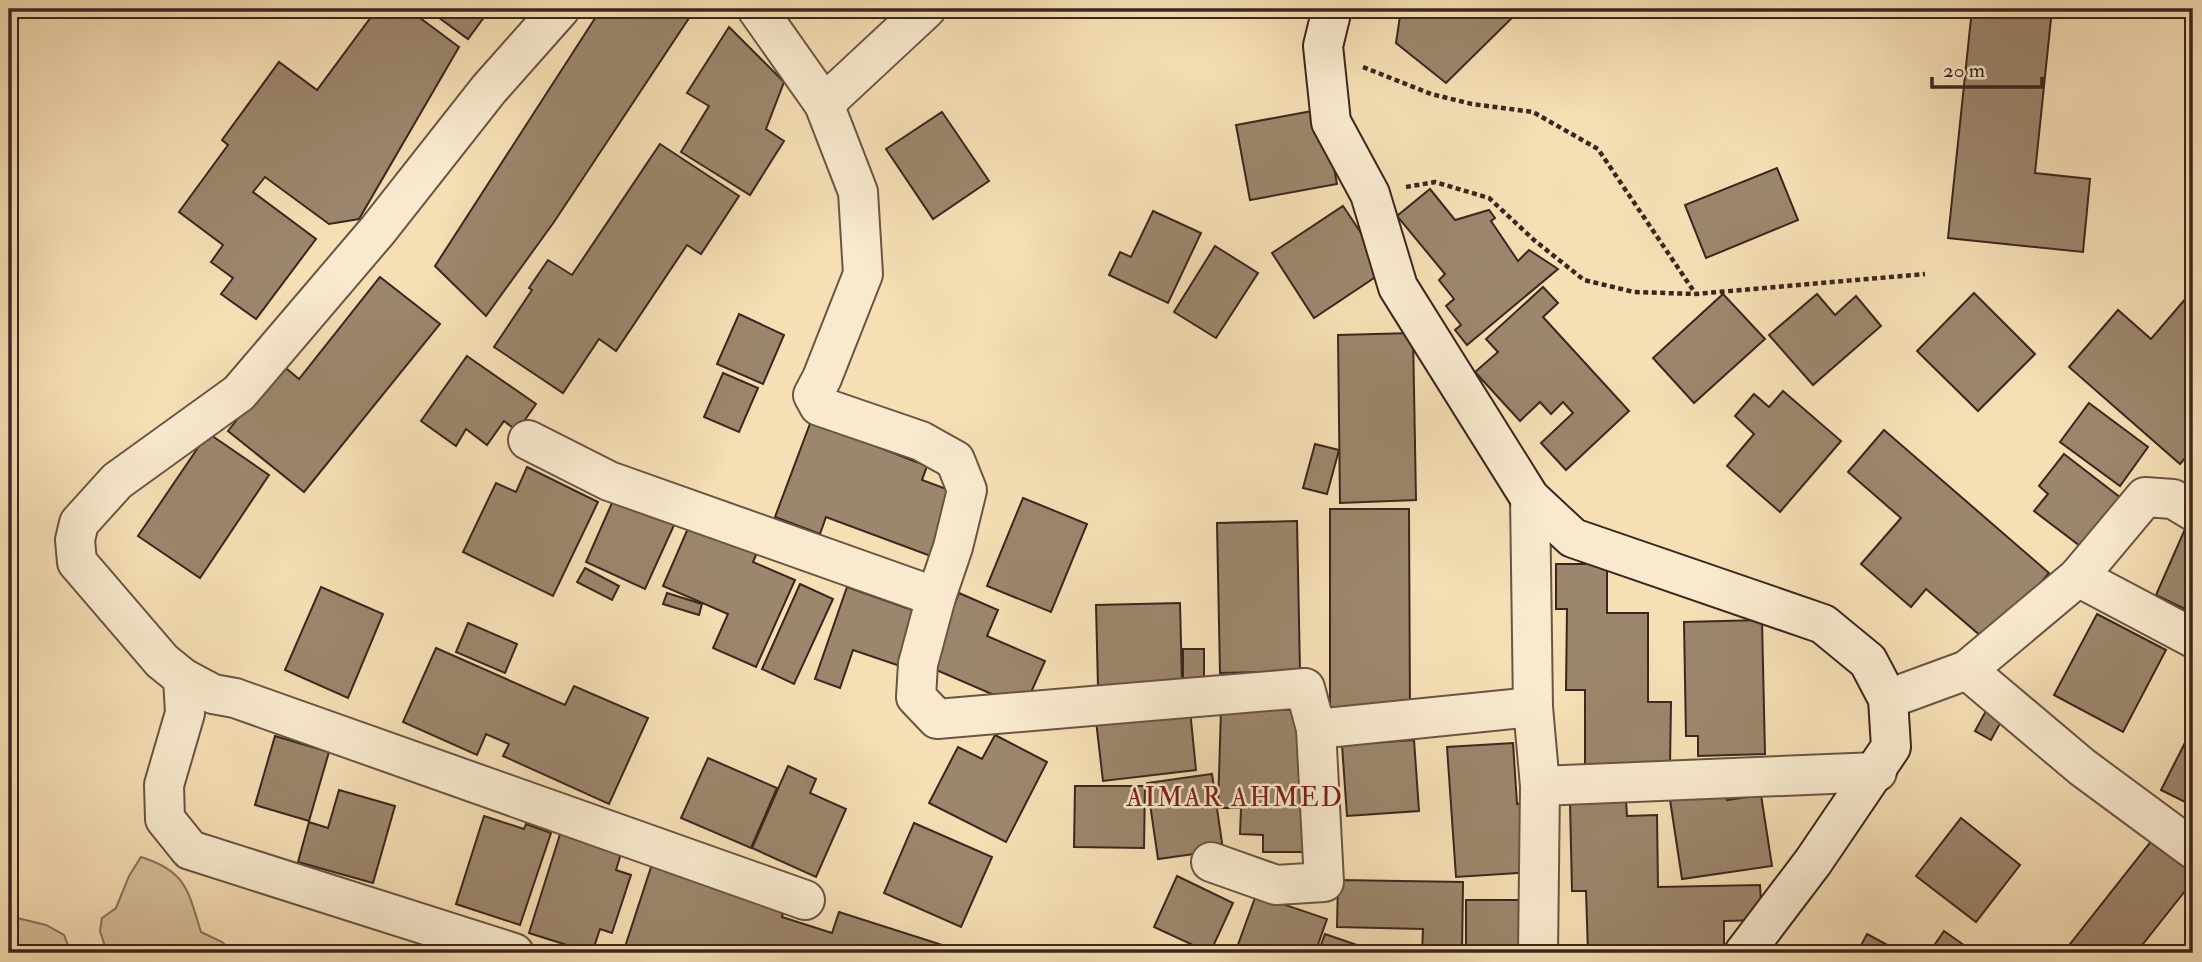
<svg xmlns="http://www.w3.org/2000/svg" width="2202" height="962" viewBox="0 0 2202 962" font-family="'IM FELL Double Pica',serif">
<style>
.green{fill:#d6c09c;stroke:#88735e;stroke-width:2}
.building{fill:#9c866d;stroke:#3b261f;stroke-width:2}
.lines{fill:none;stroke-linecap:round;stroke-linejoin:round}
.street-casing{stroke:#6a5444;stroke-width:42}
.secondary-casing{stroke:#3b261f;stroke-width:42}
.path{stroke:#3b261f;stroke-width:4.5;stroke-dasharray:5 3.5;stroke-linecap:butt}
.street{stroke:#f9eacf;stroke-width:38}
.secondary{stroke:#f9eacf;stroke-width:38}
.labels{text-anchor:middle;dominant-baseline:central;stroke-width:5;stroke-linejoin:round;paint-order:stroke}
.neighbourhood-label{font-size:26px;letter-spacing:2px;fill:#7a1f14;stroke:#f9eacf}
</style>
<rect width="100%" height="100%" fill="#f6dfb5"/>
<filter id="stains"><feTurbulence type="fractalNoise" baseFrequency=".00286" numOctaves="4"/><feColorMatrix values="0 0 0 0 .2 0 0 0 0 .09 0 0 0 0 .02 0 0 0 .5 -.17"/></filter>
<radialGradient id="worn" r=".72"><stop offset=".6" stop-color="#630" stop-opacity="0"/><stop offset="1" stop-color="#630" stop-opacity=".3"/></radialGradient>
<g class="green">
<path d="M141 857C186 871 188 890 201 932L222 942 234 953H107L100 931 102 918 116 908 129 876Z"/>
<path d="M9 916 46 925 64 935 71 953H9Z"/>
</g>
<g class="building">
<path d="M377 9H408L459 47 359 219 329 224 265 177 253 192 316 239 256 319 221 294 233 278 211 262 223 245 179 212 228 145 222 140 279 62 317 90Z"/>
<path d="M427 9H490L468 39Z"/>
<path d="M601 9H682L691 15 554 222 486 316 435 266Z"/>
<path d="M1401 9H1521L1446 83 1396 43Z"/>
<path d="M1972 9H2052L2035 173 2090 179 2083 252 1948 238Z"/>
<path d="M729 27 784 82 766 129 784 141 750 195 681 152 709 106 687 93Z"/>
<path d="M1323 109 1337 184 1250 200 1236 125Z"/>
<path d="M942 112 989 181 933 219 886 149Z"/>
<path d="M660 144 739 196 701 254 687 245 616 351 599 339 563 393 494 347 532 290 529 288 548 260 572 275Z"/>
<path d="M1777 168 1798 220 1706 258 1685 205Z"/>
<path d="M1430 189 1455 220 1489 210 1495 218 1491 221 1518 261 1529 250 1558 269 1467 345 1455 330 1461 325 1446 306 1454 299 1439 280 1445 274 1397 216Z"/>
<path d="M1343 206 1386 270 1314 318 1272 253Z"/>
<path d="M1153 211 1201 233 1168 303 1109 275 1120 252 1131 257Z"/>
<path d="M1215 246 1258 273 1216 338 1174 312Z"/>
<path d="M380 277 440 324 304 492 228 431 281 364 299 379Z"/>
<path d="M1543 287 1558 303 1543 317 1629 411 1566 470 1541 443 1573 413 1563 402 1551 414 1540 402 1520 421 1475 372 1498 352 1486 339Z"/>
<path d="M2193 290V449L2180 464 2069 367 2118 310 2151 339Z"/>
<path d="M1974 293 2035 354 1978 411 1917 351Z"/>
<path d="M1723 294 1765 339 1694 403 1653 358Z"/>
<path d="M1817 294 1835 315 1856 296 1881 326 1813 385 1769 335Z"/>
<path d="M739 314 784 335 763 384 717 364Z"/>
<path d="M1413 333 1416 500 1340 503 1338 335Z"/>
<path d="M467 356 536 404 517 431 504 421 487 445 466 429 456 446 421 421Z"/>
<path d="M723 373 758 388 739 432 704 417Z"/>
<path d="M1783 391 1841 441 1780 512 1727 466 1754 434 1735 416 1754 394 1769 407Z"/>
<path d="M2089 403 2148 447 2120 486 2060 442Z"/>
<path d="M811 421 927 466 922 480 960 494 936 558 826 517 820 534 775 517Z"/>
<path d="M1884 430 2049 573 1989 643 1926 589 1911 607 1861 564 1901 518 1848 472Z"/>
<path d="M208 433 269 475 200 578 138 536Z"/>
<path d="M1315 444 1339 450 1327 494 1303 488Z"/>
<path d="M2064 454 2130 505 2092 555 2034 511 2048 494 2039 486Z"/>
<path d="M527 467 598 502 553 596 463 552 496 483 516 492Z"/>
<path d="M615 496 675 523 645 589 586 562Z"/>
<path d="M1023 498 1087 524 1051 612 987 586Z"/>
<path d="M1330 509H1409L1410 716 1330 717Z"/>
<path d="M692 519 759 548 753 562 795 580 756 667 713 648 728 614 663 586Z"/>
<path d="M1297 521 1300 671 1220 673 1217 523Z"/>
<path d="M2185 529 2193 533V613L2156 595Z"/>
<path d="M1556 564H1607V613H1648V702H1671L1670 765H1585V690H1566L1567 609H1556Z"/>
<path d="M585 568 619 586 612 600 577 582Z"/>
<path d="M800 584 833 599 794 684 762 669Z"/>
<path d="M321 587 383 614 348 698 285 670Z"/>
<path d="M847 587 921 613 903 667 853 650 840 688 815 679Z"/>
<path d="M667 593 702 604 699 615 663 604Z"/>
<path d="M959 593 998 610 987 636 1045 661 1024 708 927 666Z"/>
<path d="M1180 603 1182 684 1098 687 1096 605Z"/>
<path d="M2097 614 2166 650 2123 732 2054 695Z"/>
<path d="M1762 620 1765 754 1698 756V736H1686L1684 622Z"/>
<path d="M468 623 517 644 505 673 456 652Z"/>
<path d="M436 648 565 705 574 686 648 718 609 804 503 756 509 744 486 734 477 755 403 722Z"/>
<rect x="1183" y="649" width="21" height="33"/>
<path d="M1987 709 2003 718 1991 740 1975 731Z"/>
<path d="M1190 710 1196 770 1103 781 1096 721Z"/>
<path d="M1221 710H1304L1305 852H1263V835L1240 834 1241 808H1218Z"/>
<path d="M2193 727V806L2161 790Z"/>
<path d="M995 735 1047 762 1006 842 929 803 958 747 982 759Z"/>
<path d="M275 736 329 752 309 821 255 805Z"/>
<path d="M1414 740 1419 811 1347 816 1342 745Z"/>
<path d="M1513 743 1517 804 1530 803 1535 872 1456 877 1447 747Z"/>
<path d="M708 758 777 788 751 848 681 818Z"/>
<path d="M788 766 816 779 810 793 846 809 816 877 752 848Z"/>
<path d="M1212 774 1223 850 1158 859 1147 783Z"/>
<path d="M1724 785 1727 800 1761 795 1772 866 1682 879 1669 793Z"/>
<path d="M1075 786H1145L1144 848 1074 847Z"/>
<path d="M339 790 395 806 373 883 298 862 309 822 328 828Z"/>
<path d="M1626 801 1627 816 1657 815 1658 887 1760 885 1762 920 1724 921V952L1588 953 1586 891H1572L1570 802Z"/>
<path d="M484 816 524 829 526 824 551 833 520 925 456 904Z"/>
<path d="M1961 818 2020 865 1976 922 1916 876Z"/>
<path d="M914 823 992 857 961 927 884 893Z"/>
<path d="M562 828 623 847 616 870 631 875 612 933 600 929 592 953 529 933Z"/>
<path d="M2153 839 2193 871V881L2143 944 2155 953H2063Z"/>
<path d="M653 861 786 904 782 917 832 933 839 912 964 952 623 953Z"/>
<path d="M1177 876 1233 903 1210 953 1154 927Z"/>
<path d="M1338 880 1463 882 1462 953H1422L1423 929 1337 927Z"/>
<path d="M1256 895 1327 919 1315 953H1235Z"/>
<rect x="1466" y="900" width="57" height="53"/>
<path d="M1944 931 1975 953H1929Z"/>
<path d="M1325 934 1380 953H1318Z"/>
<path d="M1867 934 1902 953H1857Z"/>
</g>
<g class="lines">
<defs>
<g id="street">
<path d="M757 9 824 104 858 192 863 274 822 378 813 395 819 406 921 441 955 460 967 490 953 547 936 597 918 664 916 697 937 719 1305 688 1316 729 1324 882 1276 885 1211 862"/>
<path d="M824 104 926 9"/>
<path d="M528 440 609 481 936 597"/>
<path d="M1530 498 1533 707 1540 786 1538 953"/>
<path d="M2078 577 2193 638"/>
<path d="M1967 670 2082 767 2193 849"/>
<path d="M183 678 213 694 235 698 805 900"/>
<path d="M1888 699 1967 670 2078 577 2145 497 2173 499 2193 511"/>
<path d="M1316 729 1533 707"/>
<path d="M1540 786 1877 772"/>
<path d="M514 953 190 850 165 819 164 785 185 713 183 678 162 661 77 562 75 540 79 523 117 481 239 393 378 230 489 89 560 9"/>
</g>
<path id="secondary" d="M1332 9 1323 46 1331 122 1370 194 1398 287 1530 498 1573 538 1823 624 1868 661 1888 699 1891 747 1813 862 1744 953"/>
</defs>
<use href="#street" class="street-casing"/>
<use href="#secondary" class="secondary-casing"/>
<g class="path">
<path d="M1363 67 1431 94 1472 104 1533 112 1598 149 1695 293"/>
<path d="M1406 187 1435 182 1489 198 1534 240 1584 280 1634 292 1695 294 1925 274"/>
</g>
<use href="#street" class="street"/>
<use href="#secondary" class="secondary"/>
</g>
<g class="labels">
<g class="neighbourhood-label">
<text x="1235" y="798">AIMAR AHMED</text>
</g>
</g>
<rect width="2202" height="962" fill="none" stroke="#f6dfb5" stroke-width="35"/>
<rect x="10" y="10" width="2181" height="941" fill="none" stroke="#3b261f" stroke-width="3.5"/>
<rect x="18" y="18" width="2167" height="927" fill="none" stroke="#3b261f" stroke-width="2"/>
<path d="M1932 77v10h110v-10" fill="none" stroke="#3b261f" stroke-width="3.5"/>
<text x="1943" y="77" font-size="21" fill="#3b261f" stroke="#f9eacf" stroke-width="5" paint-order="stroke">20 m</text>
<rect width="100%" height="100%" filter="url(#stains)"/>
<rect width="100%" height="100%" fill="url(#worn)"/>
</svg>
